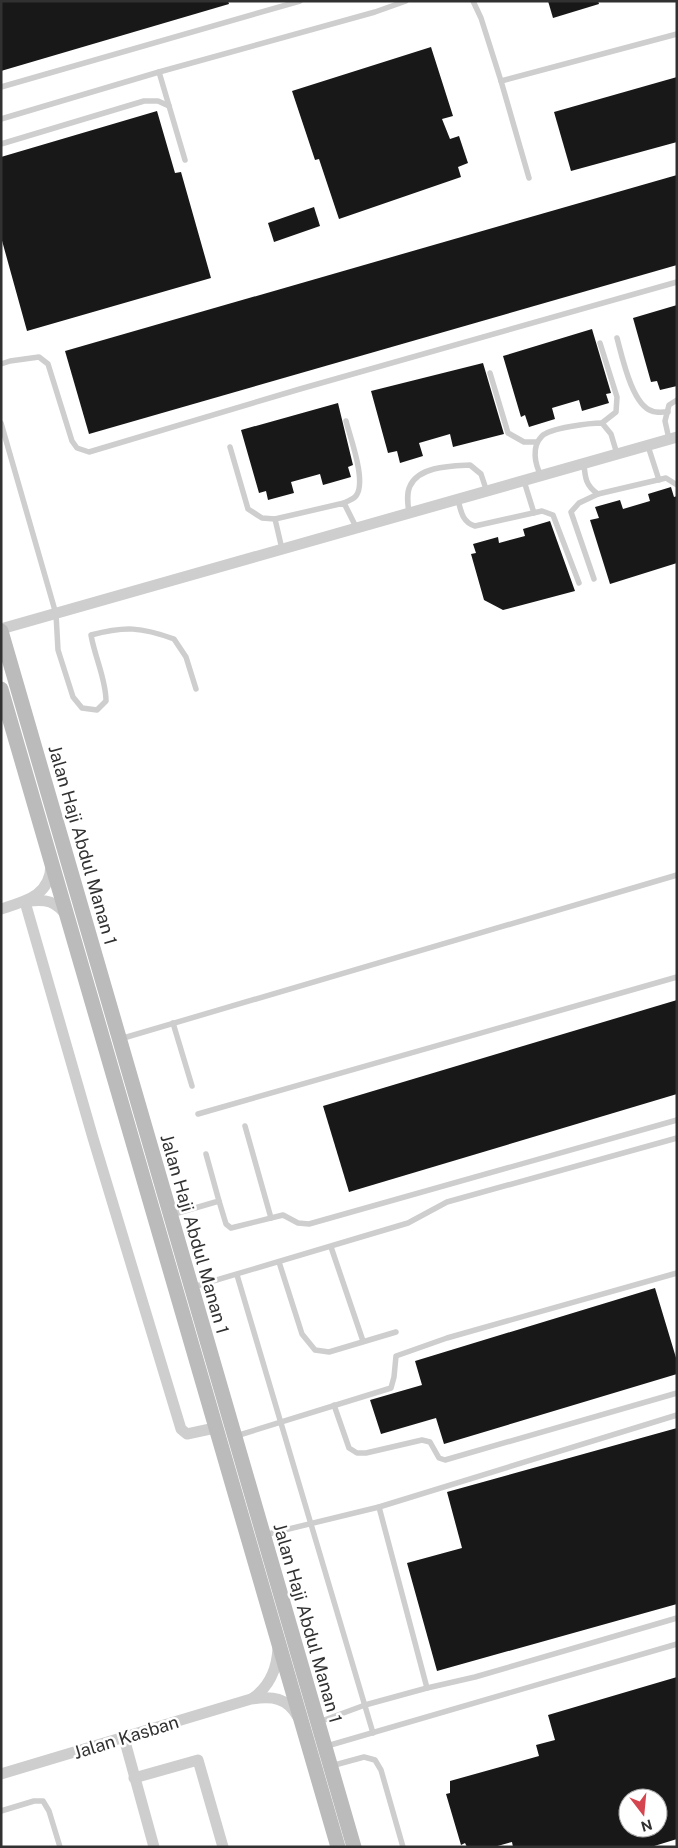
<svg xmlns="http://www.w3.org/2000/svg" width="678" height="1848" viewBox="0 0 678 1848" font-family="'Public Sans',sans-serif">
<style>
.building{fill:#181818;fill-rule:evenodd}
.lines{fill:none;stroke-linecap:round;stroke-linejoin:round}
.lane{stroke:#cecece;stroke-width:5.5}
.street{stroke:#cecece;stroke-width:11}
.secondary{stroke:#bbb;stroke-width:15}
.labels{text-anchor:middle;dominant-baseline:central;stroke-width:5;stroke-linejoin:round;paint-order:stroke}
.street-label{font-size:18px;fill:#313131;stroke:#fff}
</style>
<rect width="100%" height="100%" fill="#fff"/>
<g class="building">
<path d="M1 1H228L229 4 1 71Z"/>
<path d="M548 1H598L599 4 553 18Z"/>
<path d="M431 47 453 116 442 119 450 139 459 136 468 163 458 167 461 177 339 219 319 159 315 160 292 91Z"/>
<path d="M677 77V142L571 171 554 112Z"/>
<path d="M157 111 175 173 181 172 211 278 27 331 1 237V157Z"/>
<path d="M677 175V265L89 434 65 351Z"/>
<path d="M314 207 320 226 274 242 268 223Z"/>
<path d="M677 305V386L660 390 657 381 651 382 633 318Z"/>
<path d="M592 329 611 393 606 394 609 403 582 411 579 400 552 408 555 419 529 427 525 415 521 417 503 356Z"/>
<path d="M483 363 504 434 453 447 450 434 419 443 423 456 400 463 397 451 388 453 371 391Z"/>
<path d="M338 403 352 461 353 465 348 467 351 477 323 485 320 474 291 482 294 493 268 500 266 491 259 493 241 430Z"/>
<path d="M671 487 674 497 677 496V563L610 584 590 520 599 518 595 507 620 500 623 509 650 501 648 494Z"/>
<path d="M550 521 575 591 503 610 484 600 471 554 476 553 473 544 498 537 499 543 525 536 523 529Z"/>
<path d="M677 1000V1094L349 1192 323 1106Z"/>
<path d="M655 1288 677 1361V1374L444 1444 436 1418 381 1434 370 1400 422 1385 415 1361Z"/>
<path d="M677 1428V1604L437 1671 407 1563 462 1548 447 1492Z"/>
<path d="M677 1677V1839L651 1847H513L512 1842 494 1847H467L465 1843 461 1845 446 1794 450 1793V1781L539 1756 536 1745 555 1740 548 1715ZM628 1798H658V1828H628Z"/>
</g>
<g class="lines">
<g class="lane">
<path d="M473 1 481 18 501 81 529 178"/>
<path d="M159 72 185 160"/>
<path d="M501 81 677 34"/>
<path d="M1 87 300 1"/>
<path d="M1 119 159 72 375 12 406 1"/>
<path d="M1 144 144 101H158L169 106"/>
<path d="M617 338C622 356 632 405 652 411 656 413 663 412 668 412"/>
<path d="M600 343 617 397 616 412 602 423"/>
<path d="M1 364 10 361 39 357 48 364 72 441 77 448 89 452 300 389 677 282"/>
<path d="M490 373 508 433 524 442H537"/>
<path d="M1 423 56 614 58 650 73 697 82 708 97 710 106 701C106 679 95 658 91 635 125 626 141 627 174 639L186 657 196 689"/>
<path d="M669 439 665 421 669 405 677 400"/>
<path d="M648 446 659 480"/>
<path d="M230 447 248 509 262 518 275 519"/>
<path d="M584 464C585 478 586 486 598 494L666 478 677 485"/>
<path d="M541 476C535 464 531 447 542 436 550 428 590 423 602 423L611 434 617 454"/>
<path d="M524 481 534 513"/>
<path d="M458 500C461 511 462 522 475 526L542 511 553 515 579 583"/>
<path d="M344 503C347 501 352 500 355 497 368 484 350 437 346 421"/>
<path d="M409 514C408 505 406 494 410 486 419 466 451 466 470 465L481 474 487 492"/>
<path d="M282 549 275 519 344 503 357 529"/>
<path d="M594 579 571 512 579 503 598 494"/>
<path d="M173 1023 192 1086"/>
<path d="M120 1039 677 875"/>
<path d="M198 1114 677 977"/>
<path d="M245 1126 271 1218"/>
<path d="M219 1201 226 1224 231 1228 283 1215 298 1223 309 1224 677 1120"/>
<path d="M171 1215 219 1201 206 1154"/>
<path d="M331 1247 363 1341"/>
<path d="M279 1262 302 1334 315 1350 329 1352 396 1332"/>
<path d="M237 1275 373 1733"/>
<path d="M193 1287 408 1223 447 1202 677 1138"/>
<path d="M334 1405 349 1448 357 1453H366L422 1440 430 1442 439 1458 445 1460 677 1393"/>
<path d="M236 1436 391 1388 394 1377 396 1356 447 1338 677 1273"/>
<path d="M379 1507 427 1688 475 1677 677 1618"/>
<path d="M264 1535 379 1507 677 1415"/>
<path d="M319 1722 365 1705 427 1688"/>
<path d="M327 1746 677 1644"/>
<path d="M331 1766 364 1757 375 1760 381 1770 403 1847"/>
<path d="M1 1811 34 1801H43L49 1811 60 1847"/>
</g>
<g class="street">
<path d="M1 629 677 437"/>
<path d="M29 901C47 899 55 901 67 916"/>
<path d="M25 902 93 1138 181 1429 187 1434 215 1428"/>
<path d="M1 909C26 901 50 896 51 865"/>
<path d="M253 1698C270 1686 277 1669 278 1648"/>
<path d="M124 1738 154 1847"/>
<path d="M1 1774 251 1699C272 1696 287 1697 298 1717"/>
<path d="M134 1778 198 1760 223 1847"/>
</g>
<g class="secondary">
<path d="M1 631 354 1847"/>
<path d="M1 689 338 1847"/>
</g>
</g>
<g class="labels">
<g class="street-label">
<text transform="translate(83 845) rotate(74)">Jalan Haji Abdul Manan 1</text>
<text transform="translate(195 1234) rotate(74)">Jalan Haji Abdul Manan 1</text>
<text transform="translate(308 1623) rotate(74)">Jalan Haji Abdul Manan 1</text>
<text transform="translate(126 1737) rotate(-17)">Jalan Kasban</text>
</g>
</g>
<rect width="678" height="1848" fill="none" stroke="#313131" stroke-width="5"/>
<g transform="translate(643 1813) rotate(164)"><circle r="24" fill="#ffffff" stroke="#adadad"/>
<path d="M0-4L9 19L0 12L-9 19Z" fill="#d54550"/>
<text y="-8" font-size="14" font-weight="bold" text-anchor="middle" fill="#313131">N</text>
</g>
</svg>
